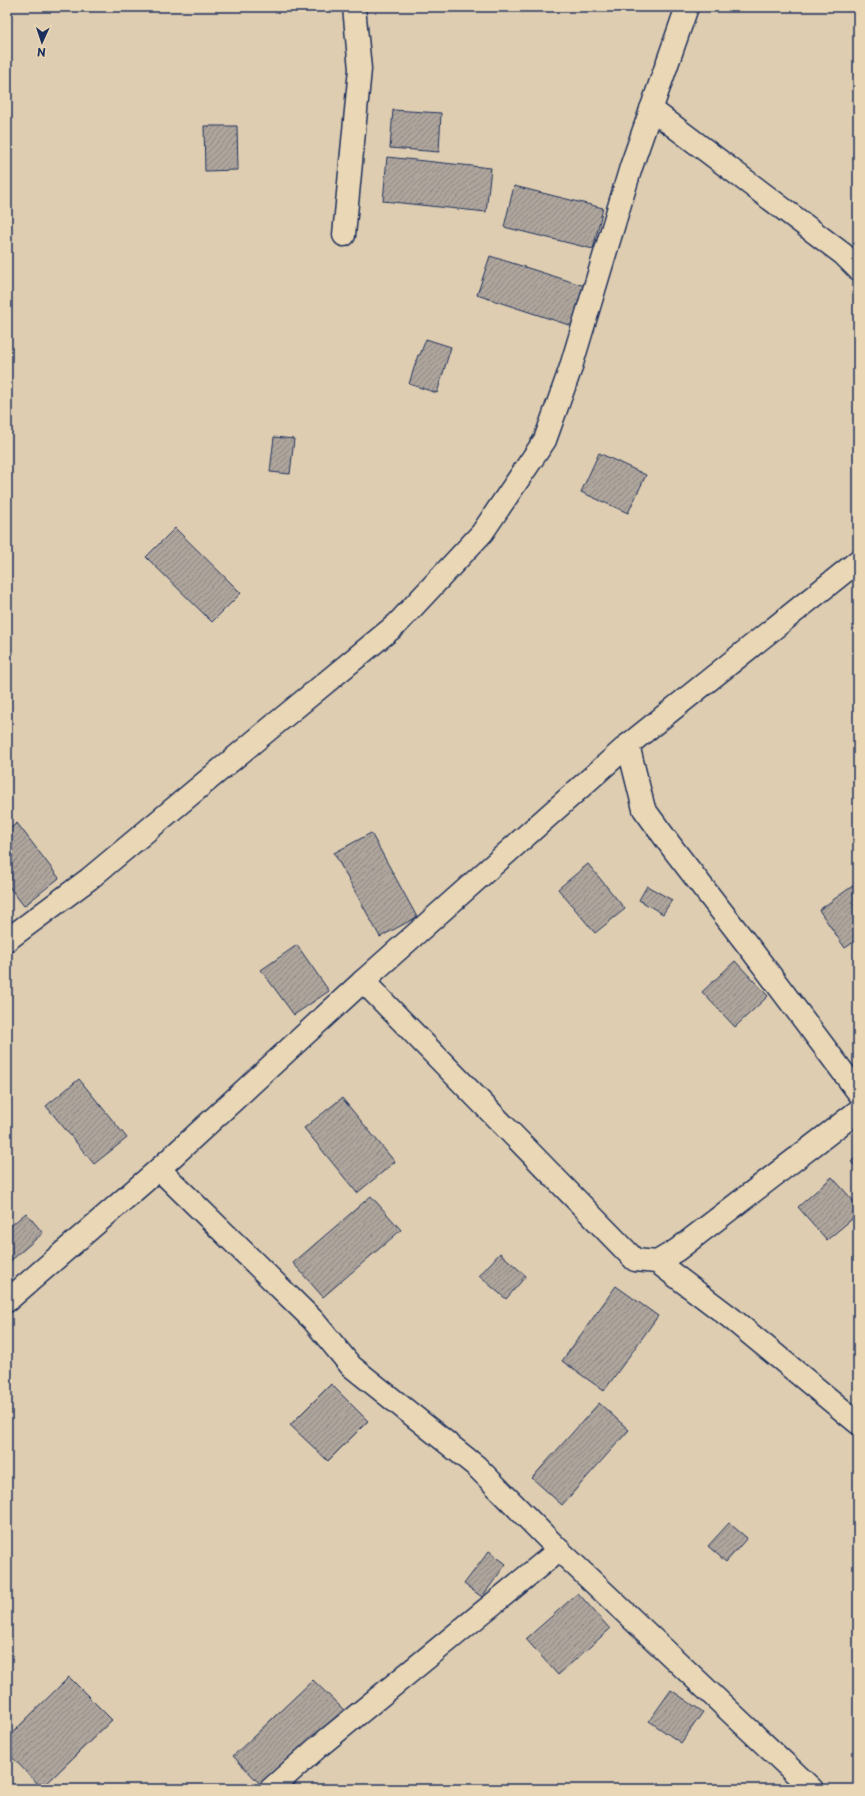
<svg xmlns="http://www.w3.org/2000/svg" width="865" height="1796" viewBox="0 0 865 1796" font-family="'Playpen Sans',sans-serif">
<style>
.building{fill:url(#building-hatch);stroke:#1b2f5e}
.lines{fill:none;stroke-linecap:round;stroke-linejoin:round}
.minor-casing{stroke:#1b2f5e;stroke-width:25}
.minor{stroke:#ead7b5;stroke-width:22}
</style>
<defs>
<pattern id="building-hatch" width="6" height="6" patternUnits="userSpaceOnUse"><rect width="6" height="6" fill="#aea59c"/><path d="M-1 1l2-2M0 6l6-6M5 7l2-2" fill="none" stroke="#8d8782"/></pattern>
</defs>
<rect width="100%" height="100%" fill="#decdb0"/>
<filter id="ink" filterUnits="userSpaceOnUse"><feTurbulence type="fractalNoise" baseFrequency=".025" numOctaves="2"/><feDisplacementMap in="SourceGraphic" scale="8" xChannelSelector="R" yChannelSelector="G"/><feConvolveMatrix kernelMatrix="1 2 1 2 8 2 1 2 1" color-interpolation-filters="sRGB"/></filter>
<g filter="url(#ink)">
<g class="building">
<path d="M393 110 441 113 439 152 390 148Z"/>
<path d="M204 126H237L238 170 205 171Z"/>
<path d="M387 157 491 168 486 212 383 201Z"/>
<path d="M514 186 603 208 593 249 504 227Z"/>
<path d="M490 256 591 288 578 328 477 295Z"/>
<path d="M426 339 451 347 437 393 409 384 418 355H420Z"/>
<path d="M274 437 294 439 290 474 270 472Z"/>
<path d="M599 453 646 475 628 513 581 492Z"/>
<path d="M175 528 241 593 212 622 146 557Z"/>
<path d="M17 823 59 878 24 906 7 884V831Z"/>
<path d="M371 833 417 917 380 937 334 853Z"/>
<path d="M588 864 625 909 595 933 558 889Z"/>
<path d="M854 885 858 890V939L845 948 819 910Z"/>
<path d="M647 886 672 900 663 914 639 900Z"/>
<path d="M297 945 329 991 294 1015 261 970Z"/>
<path d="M735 961 768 996 735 1027 702 992Z"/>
<path d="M79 1079 127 1138 94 1164 46 1106Z"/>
<path d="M342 1098 395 1162 357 1193 304 1128Z"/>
<path d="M858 1155V1169L851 1162Z"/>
<path d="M832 1177 858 1206V1214L827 1240 798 1207Z"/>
<path d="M371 1196 401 1230 323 1297 293 1263Z"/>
<path d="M26 1213 43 1233 7 1264V1229Z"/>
<path d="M500 1253 526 1276 506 1299 479 1276Z"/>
<path d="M616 1286 658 1316 604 1391 562 1361Z"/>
<path d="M331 1384 368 1421 328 1461 290 1425Z"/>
<path d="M599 1403 629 1430 562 1505 532 1478Z"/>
<path d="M729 1523 747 1538 726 1562 708 1546Z"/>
<path d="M489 1551 506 1564 482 1597 464 1584Z"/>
<path d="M578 1593 610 1629 558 1675 526 1639Z"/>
<path d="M69 1677 112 1720 42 1788 7 1752V1738Z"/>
<path d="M313 1680 345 1711 264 1788 233 1756Z"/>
<path d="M671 1690 703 1712 681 1743 649 1721Z"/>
</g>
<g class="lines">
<defs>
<g id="minor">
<path d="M651 109 843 254 858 269"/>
<path d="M344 235 360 69 354 7"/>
<path d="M628 745 644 809 674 850 753 952 858 1092"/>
<path d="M7 940 89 879 262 735 397 624 482 533 545 440 570 370 631 167 687 7"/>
<path d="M363 981 628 745 858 561"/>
<path d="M159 1169 313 1320 351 1366 476 1466 559 1550 812 1789"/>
<path d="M657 1262 731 1318 858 1423"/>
<path d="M7 1301 159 1169 363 981 635 1260 657 1262 677 1250 858 1111"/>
<path d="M271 1789 318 1747 559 1550"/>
</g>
</defs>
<use href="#minor" class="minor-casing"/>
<use href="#minor" class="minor"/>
</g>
</g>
<rect width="865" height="1796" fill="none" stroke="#ead7b5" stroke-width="24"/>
<rect x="12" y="12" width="841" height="1772" fill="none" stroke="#1b2f5e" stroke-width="1.5" filter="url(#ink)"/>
<g transform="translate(42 42) rotate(183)" stroke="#ead7b5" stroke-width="3" paint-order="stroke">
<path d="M0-3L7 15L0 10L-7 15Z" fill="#1b2f5e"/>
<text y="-6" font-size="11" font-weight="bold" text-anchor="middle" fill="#1b2f5e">N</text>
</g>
</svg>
